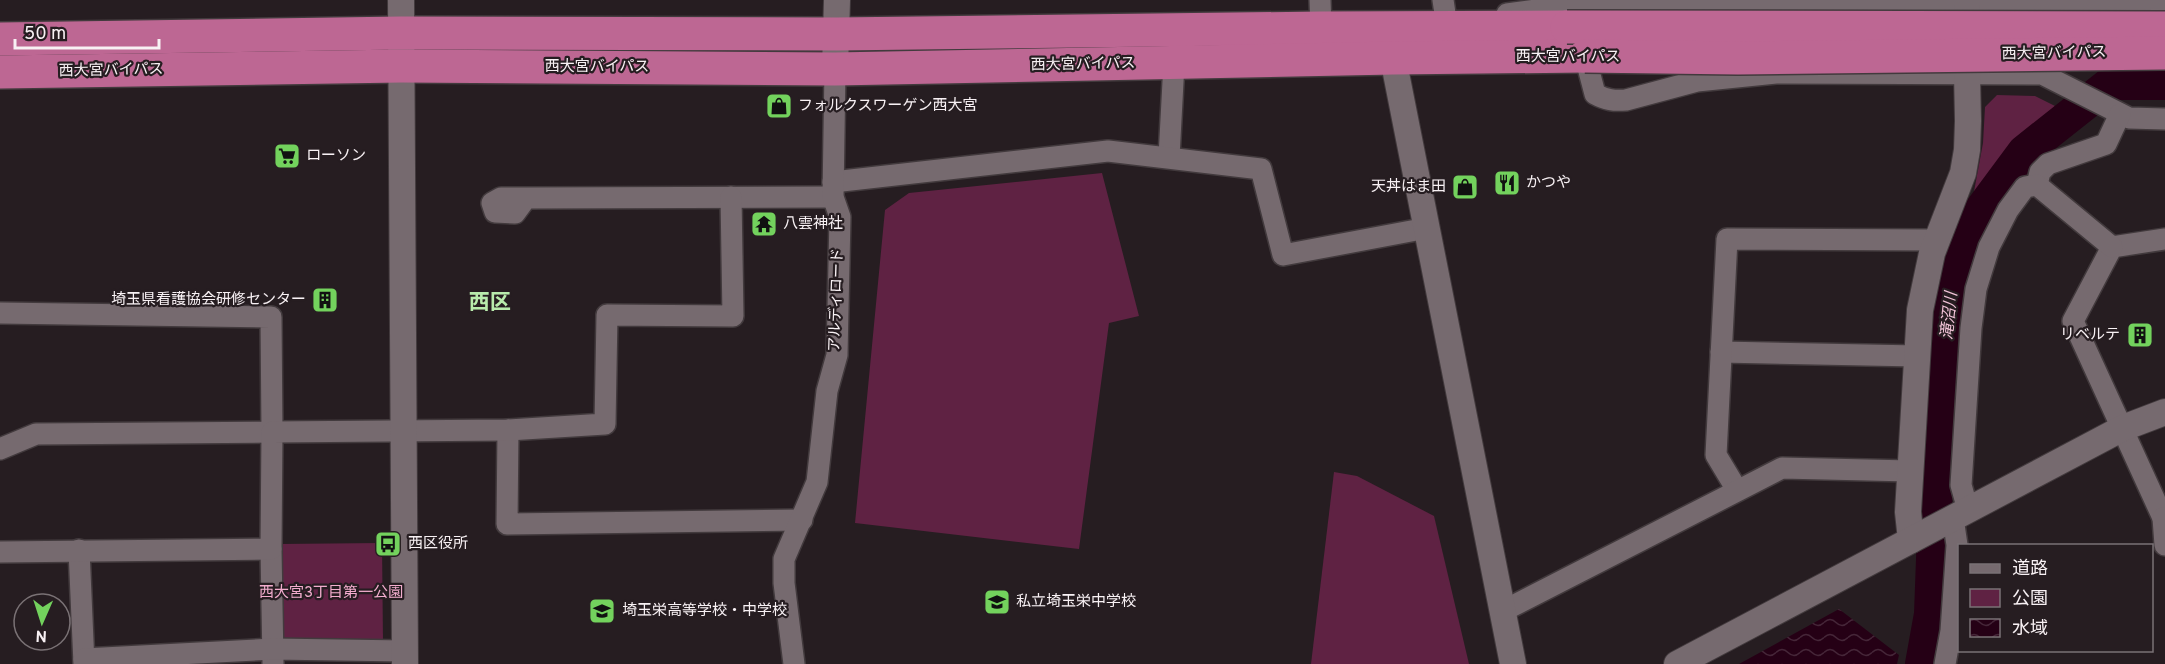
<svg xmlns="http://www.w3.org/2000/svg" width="2165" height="664" viewBox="0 0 2165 664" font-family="Overpass,'Noto Sans JP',sans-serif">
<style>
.green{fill:#5f2243}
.water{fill:url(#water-waves)}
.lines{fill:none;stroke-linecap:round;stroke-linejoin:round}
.river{stroke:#250015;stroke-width:34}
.minor-casing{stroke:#423a3d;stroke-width:24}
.tertiary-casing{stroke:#423a3d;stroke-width:28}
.trunk-casing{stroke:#423a3d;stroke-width:36}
.minor{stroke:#766a6f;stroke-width:21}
.tertiary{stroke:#766a6f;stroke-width:26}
.trunk{stroke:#bd6793;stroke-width:33}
.trunk-bridge-casing{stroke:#423a3d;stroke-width:36;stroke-linecap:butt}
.trunk-bridge{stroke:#bd6793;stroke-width:33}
.labels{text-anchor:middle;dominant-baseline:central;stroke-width:4.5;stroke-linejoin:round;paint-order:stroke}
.street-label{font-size:15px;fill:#f8f1f4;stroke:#261d21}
.poi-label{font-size:15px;fill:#f8f1f4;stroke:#261d21;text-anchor:start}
.park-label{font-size:15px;fill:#f3adce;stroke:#261d21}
.water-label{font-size:16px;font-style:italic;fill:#f3c4d9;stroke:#261d21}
.district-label{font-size:21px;font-weight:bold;fill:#b8ebac;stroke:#261d21}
</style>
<defs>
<pattern id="water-waves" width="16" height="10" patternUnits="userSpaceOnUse" patternTransform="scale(1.5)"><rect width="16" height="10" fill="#250015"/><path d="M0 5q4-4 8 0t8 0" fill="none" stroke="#452638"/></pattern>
</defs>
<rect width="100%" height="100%" fill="#261d21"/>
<g class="green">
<path d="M1997 95 2035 96 2055 106 2011 150 1973 197 1983 143 1985 107Z"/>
<path d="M1102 173 1139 316 1109 323 1079 549 855 523 885 210 909 193Z"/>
<path d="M1334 472 1357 476 1434 516 1469 664H1311Z"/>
<path d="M382 543 383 643 279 644V544Z"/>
</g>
<path class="water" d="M1839 609 1899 655 1897 664H1739Z"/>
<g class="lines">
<path class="river" d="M1922 664 1931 614 1935 505 1949 307 1958 262 1981 210 2024 152 2111 83H2165"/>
<defs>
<g id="minor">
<path d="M1320 0 1321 28"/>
<path d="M1443 0 1447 27"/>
<path d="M1507 14 1601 1 2165 7"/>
<path d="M1585 56 1595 94C1606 100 1614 101 1626 100L1697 81 1776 73 2042 74 2129 118 2165 119"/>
<path d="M1169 157 1174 63"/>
<path d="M833 182 1108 151 1261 169 1283 255 1427 228"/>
<path d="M2037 185 2040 172 2048 164 2106 144 2120 114"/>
<path d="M526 198H501L492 203 495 212 515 213 526 198 833 197"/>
<path d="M2165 239 2112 247 2073 321 2163 518 2165 517"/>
<path d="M0 313 271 317 272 432 36 434 0 449"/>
<path d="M1721 352 1917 356"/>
<path d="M508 430 507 524 802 520"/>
<path d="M1737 490 1716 455 1727 239 1936 240"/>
<path d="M1968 510 1961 485 1971 328 1976 289 1989 247 2008 210 2025 187 2037 185 2112 247"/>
<path d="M2163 518 2165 545"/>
<path d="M271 549 273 663"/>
<path d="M79 550 84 664"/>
<path d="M0 552 271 549 272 432 508 430 605 424 607 315 733 316 731 197"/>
<path d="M1503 611 1782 468 1910 471"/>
<path d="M84 659 273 649 405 651"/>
<path d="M794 664 784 583V559L817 482 827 391 837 355 840 217 833 197 835 69"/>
<path d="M1945 664 1951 631 1957 545 1953 518"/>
</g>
<g id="tertiary">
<path d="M401 0 405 664"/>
<path d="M1967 5V0"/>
<path d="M1393 58 1513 664"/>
<path d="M835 69 837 0"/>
<path d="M1911 540 1908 512 1920 310 1932 253 1963 173 1967 150 1968 121 1967 74"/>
<path d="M1677 664 2123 428 2165 412"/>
</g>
<g id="trunk">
<path d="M0 39 401 33 837 34 1321 28 1567 27"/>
<path d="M0 72 401 66 835 69 1393 58 1585 56"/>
</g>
</defs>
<use href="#minor" class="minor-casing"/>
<use href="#tertiary" class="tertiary-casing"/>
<use href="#trunk" class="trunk-casing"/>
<use href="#minor" class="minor"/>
<use href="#tertiary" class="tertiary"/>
<use href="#trunk" class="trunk"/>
<defs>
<g id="trunk-bridge">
<path d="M1567 27 2165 28"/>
<path d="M1585 56 1738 58 2165 53"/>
</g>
</defs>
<use href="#trunk-bridge" class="trunk-bridge-casing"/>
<use href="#trunk-bridge" class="trunk-bridge"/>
</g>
<defs>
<symbol id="shop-square" viewBox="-11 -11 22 22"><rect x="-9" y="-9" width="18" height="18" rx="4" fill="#73d25d" stroke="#261d21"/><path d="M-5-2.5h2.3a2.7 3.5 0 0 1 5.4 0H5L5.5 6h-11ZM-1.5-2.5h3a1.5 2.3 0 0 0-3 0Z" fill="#111"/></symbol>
<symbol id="supermarket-square" viewBox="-11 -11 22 22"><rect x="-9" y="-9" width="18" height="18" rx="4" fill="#73d25d" stroke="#261d21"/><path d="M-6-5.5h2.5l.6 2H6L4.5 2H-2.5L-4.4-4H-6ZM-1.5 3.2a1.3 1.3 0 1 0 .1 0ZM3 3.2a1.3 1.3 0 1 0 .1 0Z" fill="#111"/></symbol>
<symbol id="restaurant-square" viewBox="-11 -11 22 22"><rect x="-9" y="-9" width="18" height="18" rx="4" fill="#73d25d" stroke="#261d21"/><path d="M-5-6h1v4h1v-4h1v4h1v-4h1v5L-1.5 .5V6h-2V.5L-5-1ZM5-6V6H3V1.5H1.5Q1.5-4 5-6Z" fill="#111"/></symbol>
<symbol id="temple-square" viewBox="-11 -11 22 22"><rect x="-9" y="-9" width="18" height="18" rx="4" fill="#73d25d" stroke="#261d21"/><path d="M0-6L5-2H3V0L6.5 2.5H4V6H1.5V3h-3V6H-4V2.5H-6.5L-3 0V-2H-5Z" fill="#111"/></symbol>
<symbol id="building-square" viewBox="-11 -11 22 22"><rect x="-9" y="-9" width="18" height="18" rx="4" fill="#73d25d" stroke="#261d21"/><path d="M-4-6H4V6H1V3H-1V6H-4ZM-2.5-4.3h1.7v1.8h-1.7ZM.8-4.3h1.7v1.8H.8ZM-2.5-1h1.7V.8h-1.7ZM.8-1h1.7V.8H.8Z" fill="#111"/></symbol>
<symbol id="bus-square" viewBox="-11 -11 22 22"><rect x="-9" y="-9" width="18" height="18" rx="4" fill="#73d25d" stroke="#261d21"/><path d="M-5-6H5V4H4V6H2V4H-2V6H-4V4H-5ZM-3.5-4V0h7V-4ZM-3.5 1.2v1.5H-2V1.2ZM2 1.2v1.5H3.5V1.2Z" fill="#111"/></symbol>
<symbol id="school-square" viewBox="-11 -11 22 22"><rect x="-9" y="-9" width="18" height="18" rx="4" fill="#73d25d" stroke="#261d21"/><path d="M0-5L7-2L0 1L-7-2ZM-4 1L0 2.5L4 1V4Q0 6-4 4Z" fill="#111"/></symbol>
</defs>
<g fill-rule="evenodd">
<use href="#shop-square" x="764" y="91" width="30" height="30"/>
<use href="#supermarket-square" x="272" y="141" width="30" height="30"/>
<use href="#restaurant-square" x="1492" y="168" width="30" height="30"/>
<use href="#shop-square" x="1450" y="172" width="30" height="30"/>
<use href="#temple-square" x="749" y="209" width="30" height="30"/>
<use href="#building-square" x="310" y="285" width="30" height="30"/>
<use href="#building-square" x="2125" y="320" width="30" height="30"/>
<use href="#bus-square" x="373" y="529" width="30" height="30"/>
<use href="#school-square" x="982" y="587" width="30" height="30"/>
<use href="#school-square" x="587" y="596" width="30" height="30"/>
</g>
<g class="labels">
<g class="street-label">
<text transform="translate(2054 54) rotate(-1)">西大宮バイパス</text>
<text x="1568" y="57">西大宮バイパス</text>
<text transform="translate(1083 65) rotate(-1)">西大宮バイパス</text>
<text x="597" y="67">西大宮バイパス</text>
<text transform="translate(111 71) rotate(-1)">西大宮バイパス</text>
<text transform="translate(837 300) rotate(-88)">アルディロード</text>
</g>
<g class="poi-label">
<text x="798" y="106">フォルクスワーゲン西大宮</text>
<text x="306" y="156">ローソン</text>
<text x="1526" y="183">かつや</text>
<text x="1446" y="187" text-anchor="end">天丼はま田</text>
<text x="783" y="224">八雲神社</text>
<text x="306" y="300" text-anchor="end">埼玉県看護協会研修センター</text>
<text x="2120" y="335" text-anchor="end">リベルテ</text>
<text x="408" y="544">西区役所</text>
<text x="1016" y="602">私立埼玉栄中学校</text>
<text x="622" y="611">埼玉栄高等学校・中学校</text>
</g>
<g class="park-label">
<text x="331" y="593">西大宮3丁目第一公園</text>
</g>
<g class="water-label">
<text transform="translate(1950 316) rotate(-84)">滝沼川</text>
</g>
<g class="district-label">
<text x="490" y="303">西区</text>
</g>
</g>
<rect x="1958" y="544" width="195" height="108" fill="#261d21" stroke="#7a7275" stroke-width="1.5"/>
<rect x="1970" y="564" width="30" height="9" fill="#766a6f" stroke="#7a7275" stroke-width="1.5"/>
<text x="2012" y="574" font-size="18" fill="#f8f1f4">道路</text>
<rect x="1970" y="589" width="30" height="18" fill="#5f2243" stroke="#7a7275" stroke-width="1.5"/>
<text x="2012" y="604" font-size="18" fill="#f8f1f4">公園</text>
<rect x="1970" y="619" width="30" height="18" fill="url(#water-waves)" stroke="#7a7275" stroke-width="1.5"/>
<text x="2012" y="634" font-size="18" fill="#f8f1f4">水域</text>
<g transform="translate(42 622) rotate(183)"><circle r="28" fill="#261d21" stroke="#7a7275" stroke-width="1.5"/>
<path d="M0-4.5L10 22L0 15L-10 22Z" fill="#73d25d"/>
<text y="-9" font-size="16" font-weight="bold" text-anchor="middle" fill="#f8f1f4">N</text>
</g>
<path d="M15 39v9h144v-9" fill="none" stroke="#f8f1f4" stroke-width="3"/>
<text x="24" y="39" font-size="18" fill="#f8f1f4" stroke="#261d21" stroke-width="4.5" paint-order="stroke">50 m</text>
</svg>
